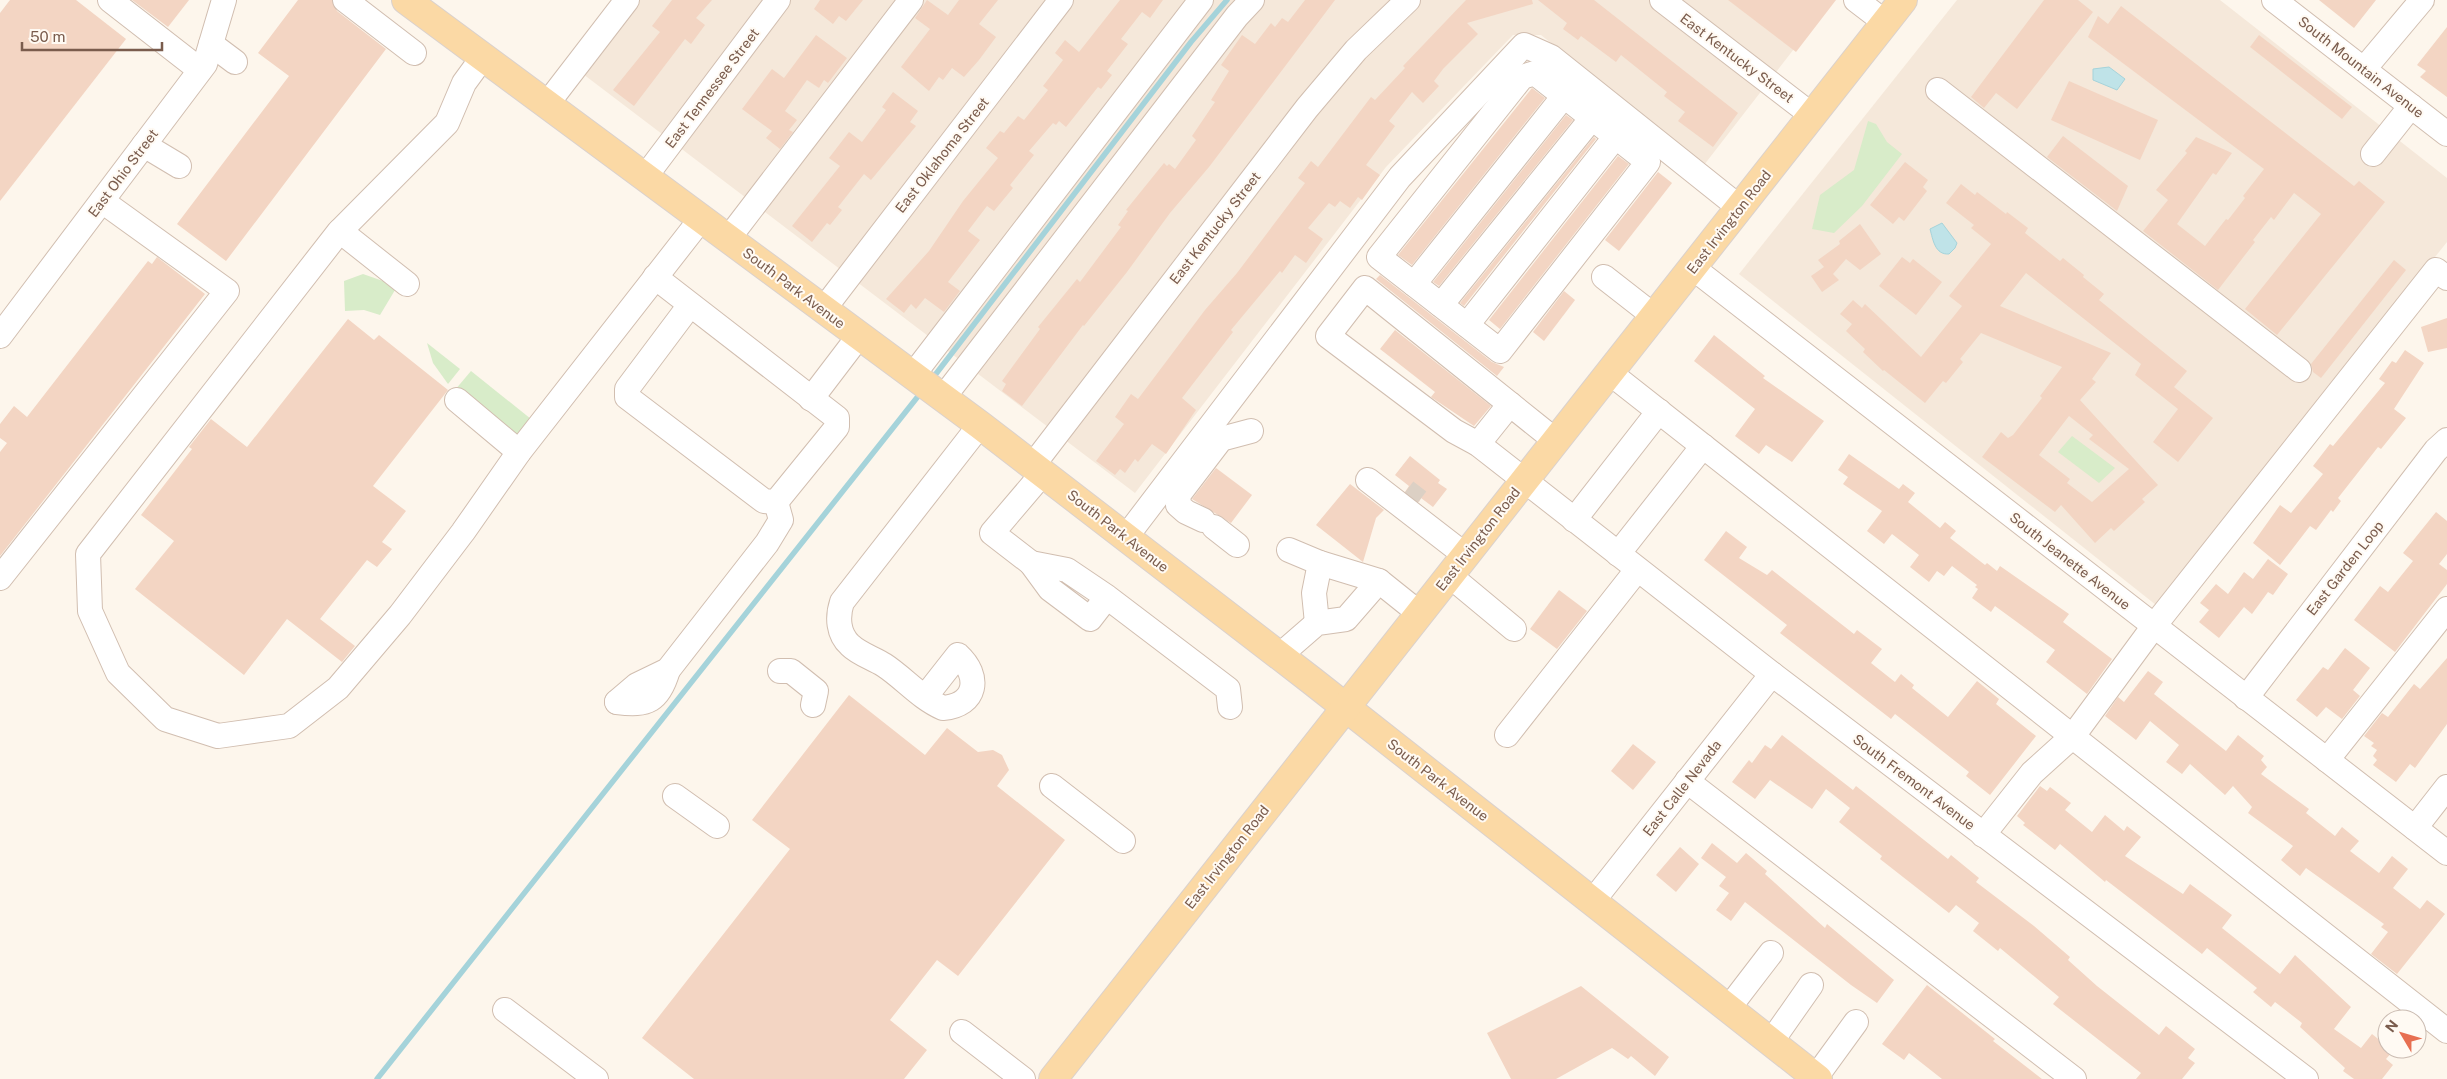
<svg xmlns="http://www.w3.org/2000/svg" width="2447" height="1079" viewBox="0 0 2447 1079" font-family="'Public Sans',sans-serif">
<style>
.residential{fill:#f5e8da}
.green{fill:#d8ecc9}
.water{fill:#bfe3e8;stroke:#a5d3da}
.lines{fill:none;stroke-linecap:round;stroke-linejoin:round}
.stream{stroke:#a5d3da;stroke-width:5.5}
.building{fill:#f3d5c3;fill-rule:evenodd}
.minor-tunnel{stroke:#dcd0c4;stroke-width:24;stroke-dasharray:24 12;stroke-linecap:butt}
.minor-casing{stroke:#d1beb0;stroke-width:26}
.major-casing{stroke:#dad1cd;stroke-width:30}
.minor{stroke:#fff;stroke-width:24}
.major{stroke:#fbd9a5;stroke-width:28}
.labels{text-anchor:middle;dominant-baseline:central;stroke-width:4;stroke-linejoin:round;paint-order:stroke}
.street-label{font-size:14px;fill:#7a5c4d;stroke:#fffaf3}
</style>
<rect width="100%" height="100%" fill="#fdf6ec"/>
<g class="residential">
<path d="M640 0H1832L1704 165 1541 35H1513L1386 167 1135 493 583 74Z"/>
<path d="M1957 0H2220L2447 178V242L2156 605 1739 274Z"/>
</g>
<g class="green">
<path d="M1868 121 1876 124 1887 142 1902 154 1862 206 1834 233 1812 229 1820 195 1854 170Z"/>
<path d="M363 274 383 281 395 290 380 315 364 310 345 311 344 281Z"/>
<path d="M427 343 460 369 448 384 433 363Z"/>
<path d="M471 371 531 419 505 452 449 397Z"/>
<path d="M2072 436 2115 468 2099 483 2058 452Z"/>
</g>
<g class="water">
<path d="M2109 67 2125 79 2117 90 2093 80V69Z"/>
<path d="M1942 223 1957 243 1955 248 1949 254C1935 255 1933 240 1930 229Z"/>
</g>
<g class="lines">
<g class="stream">
<path d="M932 379 1191 42 1227 0"/>
<path d="M377 1079 923 390"/>
</g>
</g>
<g class="building">
<path d="M10 0H76L126 39 0 201V13Z"/>
<path d="M132 0H189L168 27Z"/>
<path d="M298 0H332L337 11 386 49 226 261 177 224 289 76 258 53Z"/>
<path d="M672 0H712L696 18 705 25 691 44 685 39 634 106 613 90 660 32 652 26Z"/>
<path d="M820 0H863L846 21 839 16 833 24 814 9Z"/>
<path d="M927 0 948 15 959 0H998L979 24 996 37 979 60 964 77 952 68 943 80 939 77 929 91 901 67 930 29 915 18Z"/>
<path d="M1120 0H1163L1150 18 1142 12 1121 39 1128 44 1107 71 1112 75 1101 89 1098 87 1066 127 1059 121 1056 125 1053 123 1029 151 1034 155 1010 185 1013 188 994 211 987 206 968 231 980 240 948 282 960 291 944 312 925 298 916 309 911 304 904 313 886 299 929 251 963 201 998 158 986 148 1000 131 1004 133 1018 116 1024 120 1048 90 1043 86 1063 60 1055 53 1065 40 1079 52Z"/>
<path d="M1305 0H1335L1209 167 1170 213 1127 272 1084 326 1083 325 1022 406 1002 391 1006 384 1002 381 1040 329 1038 327 1077 279 1080 282 1121 227 1118 225 1128 211 1126 210 1164 163 1167 166 1169 164 1175 169 1196 140 1192 136 1215 102 1211 100 1229 71 1221 65 1242 35 1255 44 1271 23 1275 27 1282 18 1288 22Z"/>
<path d="M1466 0H1532L1533 4 1467 23 1478 34 1443 69 1434 81 1439 86 1423 103 1412 92 1389 121 1395 126 1366 165 1380 175 1362 200 1358 197 1350 208 1340 201 1335 207 1329 203 1308 228 1323 239 1306 263 1295 255 1282 273 1280 271 1231 330 1233 332 1182 398 1196 410 1166 454 1152 444 1138 462 1135 459 1125 473 1120 469 1115 475 1096 461 1124 424 1115 417 1131 394 1138 399 1205 310 1237 273 1305 183 1298 178 1311 161 1318 167 1371 97 1375 100 1405 68 1403 66Z"/>
<path d="M1538 0H1594L1738 113 1713 147 1678 121 1685 112 1664 96 1667 92 1621 55 1616 62 1581 36 1578 40 1563 29 1567 23Z"/>
<path d="M1728 0H1836L1796 52Z"/>
<path d="M2044 0H2078L2093 12 2017 109 1996 93 1984 108 1971 97Z"/>
<path d="M2319 0H2376L2354 28Z"/>
<path d="M2121 6 2354 186 2359 181 2385 202 2277 335 2245 309 2321 214 2294 193 2274 220 2271 217 2253 240 2255 242 2218 290 2143 231 2168 200 2156 190 2187 153 2185 151 2196 137 2232 153 2216 175 2213 173 2177 224 2205 246 2226 219 2228 220 2245 198 2243 196 2264 169 2088 37 2098 16 2108 24Z"/>
<path d="M2447 27V97L2420 77 2426 71 2417 65Z"/>
<path d="M816 35 847 58 828 83 824 80 819 88 807 80 785 111 797 120 789 130 793 132 780 149 766 138 772 131 742 109 772 69 784 78Z"/>
<path d="M2259 35 2352 107 2342 119 2250 47Z"/>
<path d="M2069 81 2158 120 2140 160 2051 120Z"/>
<path d="M1532 88 1545 98 1412 265 1398 255Z"/>
<path d="M893 92 918 111 910 122 916 126 871 180 864 174 838 207 842 210 830 225 827 223 812 242 792 226 840 166 829 158 849 132 862 142 886 110 882 107Z"/>
<path d="M1566 115 1573 120 1439 286 1433 282Z"/>
<path d="M2063 136 2128 186 2117 211 2047 157Z"/>
<path d="M1594 137 1596 139 1464 306 1460 303Z"/>
<path d="M1618 156 1629 164 1500 329 1489 320Z"/>
<path d="M1905 162 1928 180 1923 187 1927 191 1904 221 1899 217 1893 224 1870 205Z"/>
<path d="M1658 172 1672 183 1619 251 1605 240Z"/>
<path d="M1961 184 1975 195 1977 192 2006 214 2007 212 2028 228 2025 233 2060 261 2063 258 2084 275 2083 277 2104 294 2099 300 2187 371 2174 387 2213 418 2178 462 2153 442 2178 409 2135 375 2141 364 2026 273 2000 306 2111 353 2092 379 2096 382 2080 400 2158 485 2142 499 2145 502 2114 531 2111 528 2095 543 2061 505 2055 512 1982 457 2001 432 2008 438 2013 435 2042 398 2040 396 2062 367 1981 333 1960 359 1963 362 1946 383 1943 381 1925 403 1884 370 1883 371 1863 352 1865 349 1846 331 1852 324 1840 314 1853 300 1862 308 1865 304 1921 357 1962 306 1949 296 1991 244 1971 228 1974 225 1946 203ZM2069 416 2093 435 2089 439 2129 469 2092 502 2067 483 2070 479 2039 455Z"/>
<path d="M1860 224 1881 254 1860 270 1846 259 1833 274 1839 280 1822 292 1811 276 1824 267 1818 260 1840 244 1839 241Z"/>
<path d="M157 257 205 294 0 556V452L7 443 0 438V424L14 406 27 417 148 261 152 264Z"/>
<path d="M1902 257 1910 263 1913 259 1942 282 1916 315 1879 286Z"/>
<path d="M2394 260 2406 270 2321 378 2313 372 2311 364Z"/>
<path d="M1380 275 1492 362 1504 367 1497 376 1376 279Z"/>
<path d="M1564 291 1575 300 1544 341 1533 332Z"/>
<path d="M2447 318V348L2428 352 2421 327Z"/>
<path d="M348 319 374 340 379 335 448 390 373 486 406 511 382 542 392 549 377 567 367 560 320 619 355 646 342 662 287 619 244 675 135 589 174 541 141 515 192 449 189 447 211 419 247 447Z"/>
<path d="M1395 330 1491 406 1474 426 1431 397 1435 392 1380 349Z"/>
<path d="M1714 335 1765 376 1763 378 1824 421 1792 462 1766 445 1759 454 1735 436 1755 409 1694 361Z"/>
<path d="M2405 350 2424 363 2394 409 2406 418 2381 449 2378 447 2338 498 2341 501 2333 512 2331 510 2316 530 2310 526 2280 565 2253 543 2280 505 2291 513 2323 474 2313 466 2330 444 2333 446 2385 383 2379 379 2392 361 2396 363Z"/>
<path d="M1849 454 1899 489 1903 484 1915 493 1908 502 1940 528 1945 522 1956 531 1950 538 1985 565 1987 563 1997 571 2000 566 2069 614 2063 622 2112 659 2087 694 2046 662 2055 650 1995 606 1991 612 1972 598 1978 589 1975 587 1977 585 1952 566 1944 576 1937 571 1929 582 1910 567 1919 555 1892 534 1884 544 1867 531 1882 511 1843 484 1848 477 1838 470Z"/>
<path d="M1410 456 1440 480 1438 483 1447 489 1433 507 1421 498 1419 502 1405 492 1409 486 1395 475Z"/>
<path d="M1216 468 1252 495 1231 523 1192 499Z"/>
<path d="M1350 484 1384 510 1376 518 1363 562 1316 525Z"/>
<path d="M2436 512 2447 521V554L2439 564 2447 570V584L2395 652 2354 620 2380 586 2388 592 2413 561 2403 553Z"/>
<path d="M1726 531 1747 547 1739 558 1767 575 1772 570 1854 634 1857 630 1882 649 1871 663 1895 682 1901 674 1914 685 1912 688 1948 717 1977 681 1999 699 1996 704 2036 736 1990 795 1966 776 1969 772 1913 728 1895 714 1891 719 1780 633 1787 625 1704 560Z"/>
<path d="M2268 559 2288 574 2273 595 2268 592 2252 614 2244 607 2219 638 2199 622 2209 610 2200 603 2216 584 2228 594 2244 572 2253 579Z"/>
<path d="M1559 590 1587 611 1557 649 1530 629Z"/>
<path d="M2345 648 2370 668 2353 690 2360 696 2342 719 2326 707 2317 717 2296 700 2323 667 2328 670Z"/>
<path d="M2447 658V724L2415 768 2410 764 2396 782 2373 765 2377 760 2373 756 2377 750 2371 746 2374 743 2364 736 2382 713 2388 717 2414 684 2420 689Z"/>
<path d="M2148 671 2163 682 2154 694 2226 751 2238 735 2264 756 2261 760 2267 767 2261 774 2309 809 2306 813 2335 836 2342 827 2359 841 2350 851 2379 873 2392 856 2408 869 2393 888 2420 909 2427 900 2445 914 2397 974 2371 954 2388 932 2381 927 2384 924 2306 868 2300 876 2281 860 2293 846 2248 813 2252 807 2233 786 2225 795 2190 764 2182 774 2166 762 2179 745 2150 721 2136 740 2105 716 2118 697 2124 702Z"/>
<path d="M849 695 925 755 947 728 978 752 993 750 1002 755 1009 770 997 786 1065 840 958 976 937 960 890 1020 927 1050 904 1079H694L642 1038 790 849 752 820Z"/>
<path d="M1782 735 1853 790 1856 786 1948 859 1951 855 1979 878 1976 882 2034 926 2070 957 2068 960 2097 986 2159 1035 2166 1026 2195 1049 2188 1058 2195 1063 2182 1079H2136L2141 1073 2053 1004 2059 997 2000 948 1998 951 1973 931 1979 923 1956 905 1949 913 1880 859 1882 856 1839 822 1850 808 1826 789 1812 809 1770 780 1755 799 1732 782 1749 760 1752 763 1765 745 1771 749Z"/>
<path d="M1633 744 1656 762 1633 790 1611 771Z"/>
<path d="M2040 786 2047 791 2050 787 2071 803 2065 810 2092 832 2105 815 2124 831 2127 826 2141 837 2125 856 2183 894 2190 884 2232 915 2222 928 2280 974 2295 955 2351 1007 2334 1029 2361 1048 2372 1034 2387 1046V1049L2393 1051 2386 1059 2393 1065 2382 1079H2354L2343 1071 2345 1068 2300 1027 2302 1023 2275 1002 2271 1007 2253 992 2257 988 2207 948 2202 954 2106 880 2105 882 2060 844 2055 850 2023 825 2025 823 2017 816Z"/>
<path d="M1712 843 1737 863 1746 853 1767 871 1765 874 1825 928 1827 924 1894 980 1877 1003 1851 985 1745 902 1731 921 1716 910 1729 893 1719 886 1726 877 1701 858Z"/>
<path d="M1680 847 1699 864 1676 892 1656 875Z"/>
<path d="M1927 985 1995 1039 1993 1041 2042 1079H1942L1909 1053 1904 1060 1882 1044Z"/>
<path d="M1581 986 1669 1057 1655 1076 1631 1056 1628 1059 1612 1048 1556 1079H1511L1487 1033Z"/>
</g>
<g class="lines">
<path class="minor-tunnel" d="M1406 491 1419 501"/>
<defs>
<g id="minor">
<path d="M110 0 200 70"/>
<path d="M345 0 414 53"/>
<path d="M1662 0 1813 116"/>
<path d="M1856 0 1886 23"/>
<path d="M2274 0 2447 134"/>
<path d="M211 44 235 62"/>
<path d="M483 57 464 83 447 123 338 233 88 554 90 611 118 673 165 719 218 736 289 726 338 688 400 615 463 532 519 452 701 219"/>
<path d="M2364 69 2422 0"/>
<path d="M1535 73 1648 162 1500 351 1379 257 1522 77Z"/>
<path d="M1938 90 2299 370"/>
<path d="M547 104 627 0"/>
<path d="M144 145 179 166"/>
<path d="M2373 154 2411 106"/>
<path d="M645 177 778 0"/>
<path d="M340 231 407 284"/>
<path d="M728 239 911 0"/>
<path d="M1693 268 2447 853"/>
<path d="M655 277 837 418V427L776 502 764 501 627 397V389L690 305"/>
<path d="M1604 277 1654 316"/>
<path d="M1414 284 1564 96"/>
<path d="M1441 305 1592 118"/>
<path d="M823 310 1061 0"/>
<path d="M1467 325 1616 136"/>
<path d="M0 336 205 64 224 0"/>
<path d="M1610 373 2447 1031"/>
<path d="M913 375 1201 0"/>
<path d="M943 398 1237 16 1252 0"/>
<path d="M811 399 859 336"/>
<path d="M457 400 519 452"/>
<path d="M1556 441 1365 288 1328 336 1454 431 1478 444 1772 674 2306 1079"/>
<path d="M1478 444 1510 404"/>
<path d="M1033 465 1307 108 1356 50 1408 0"/>
<path d="M1368 480 1465 555"/>
<path d="M1203 520 1186 512 1178 505 1179 494 1221 439 1251 431"/>
<path d="M1574 520 1659 411"/>
<path d="M1214 527 1237 545"/>
<path d="M1126 537 1400 177 1524 45 1551 57 1740 208"/>
<path d="M1289 550 1320 563 1379 581"/>
<path d="M1618 554 1703 446"/>
<path d="M1031 563 992 533 1043 473"/>
<path d="M1449 575 1514 629"/>
<path d="M0 578 227 291 102 201"/>
<path d="M1107 597 1067 570 1031 563 1050 589 1090 619 1107 597 1228 689 1230 707"/>
<path d="M1317 623 1314 593 1320 563"/>
<path d="M1279 656 1317 623 1346 619 1379 581 1419 613"/>
<path d="M780 671H791L816 691 813 705"/>
<path d="M925 697 958 655C981 676 977 705 943 708 920 698 904 678 884 665 873 658 859 654 850 645 838 634 837 617 842 602L980 425"/>
<path d="M2246 698 2436 450 2447 440"/>
<path d="M617 702 637 685 668 670 767 543 781 520 776 502"/>
<path d="M617 702C648 706 659 701 668 670"/>
<path d="M1507 735 1637 570"/>
<path d="M2327 760 2447 609"/>
<path d="M1687 781 2074 1079"/>
<path d="M1052 786 1123 841"/>
<path d="M675 796 717 826"/>
<path d="M2415 828 2447 787"/>
<path d="M1983 835 2032 773 2073 736 2154 626 2436 270 2447 278"/>
<path d="M1592 902 1772 674"/>
<path d="M1728 1009 1771 953"/>
<path d="M505 1010 596 1079"/>
<path d="M962 1032 1023 1079"/>
<path d="M1771 1042 1811 985"/>
<path d="M1816 1077 1856 1022"/>
</g>
<g id="major">
<path d="M406 0 980 425 1311 680 1818 1079"/>
<path d="M1053 1079 1903 0"/>
</g>
</defs>
<use href="#minor" class="minor-casing"/>
<use href="#major" class="major-casing"/>
<use href="#minor" class="minor"/>
<use href="#major" class="major"/>
</g>
<g class="labels">
<g class="street-label">
<text transform="translate(1737 58) rotate(37)">East Kentucky Street</text>
<text transform="translate(2361 67) rotate(38)">South Mountain Avenue</text>
<text transform="translate(712 88) rotate(-53)">East Tennessee Street</text>
<text transform="translate(942 155) rotate(-52)">East Oklahoma Street</text>
<text transform="translate(123 173) rotate(-53)">East Ohio Street</text>
<text transform="translate(1729 222) rotate(-52)">East Irvington Road</text>
<text transform="translate(1215 228) rotate(-52)">East Kentucky Street</text>
<text transform="translate(794 288) rotate(37)">South Park Avenue</text>
<text transform="translate(1118 531) rotate(38)">South Park Avenue</text>
<text transform="translate(1478 539) rotate(-52)">East Irvington Road</text>
<text transform="translate(2070 561) rotate(38)">South Jeanette Avenue</text>
<text transform="translate(2345 568) rotate(-52)">East Garden Loop</text>
<text transform="translate(1438 780) rotate(38)">South Park Avenue</text>
<text transform="translate(1914 782) rotate(37)">South Fremont Avenue</text>
<text transform="translate(1682 788) rotate(-52)">East Calle Nevada</text>
<text transform="translate(1227 857) rotate(-52)">East Irvington Road</text>
</g>
</g>
<g transform="translate(2402 1034) rotate(308)"><circle r="24" fill="#fffaf3" stroke="#cabbb1"/>
<path d="M0-4L9 19L0 12L-9 19Z" fill="#e76f51"/>
<text y="-8" font-size="14" font-weight="bold" text-anchor="middle" fill="#7a5c4d">N</text>
</g>
<path d="M22 42v8h140v-8" fill="none" stroke="#7a5c4d" stroke-width="2.5"/>
<text x="30" y="42" font-size="15" fill="#7a5c4d" stroke="#fffaf3" stroke-width="4" paint-order="stroke">50 m</text>
</svg>
